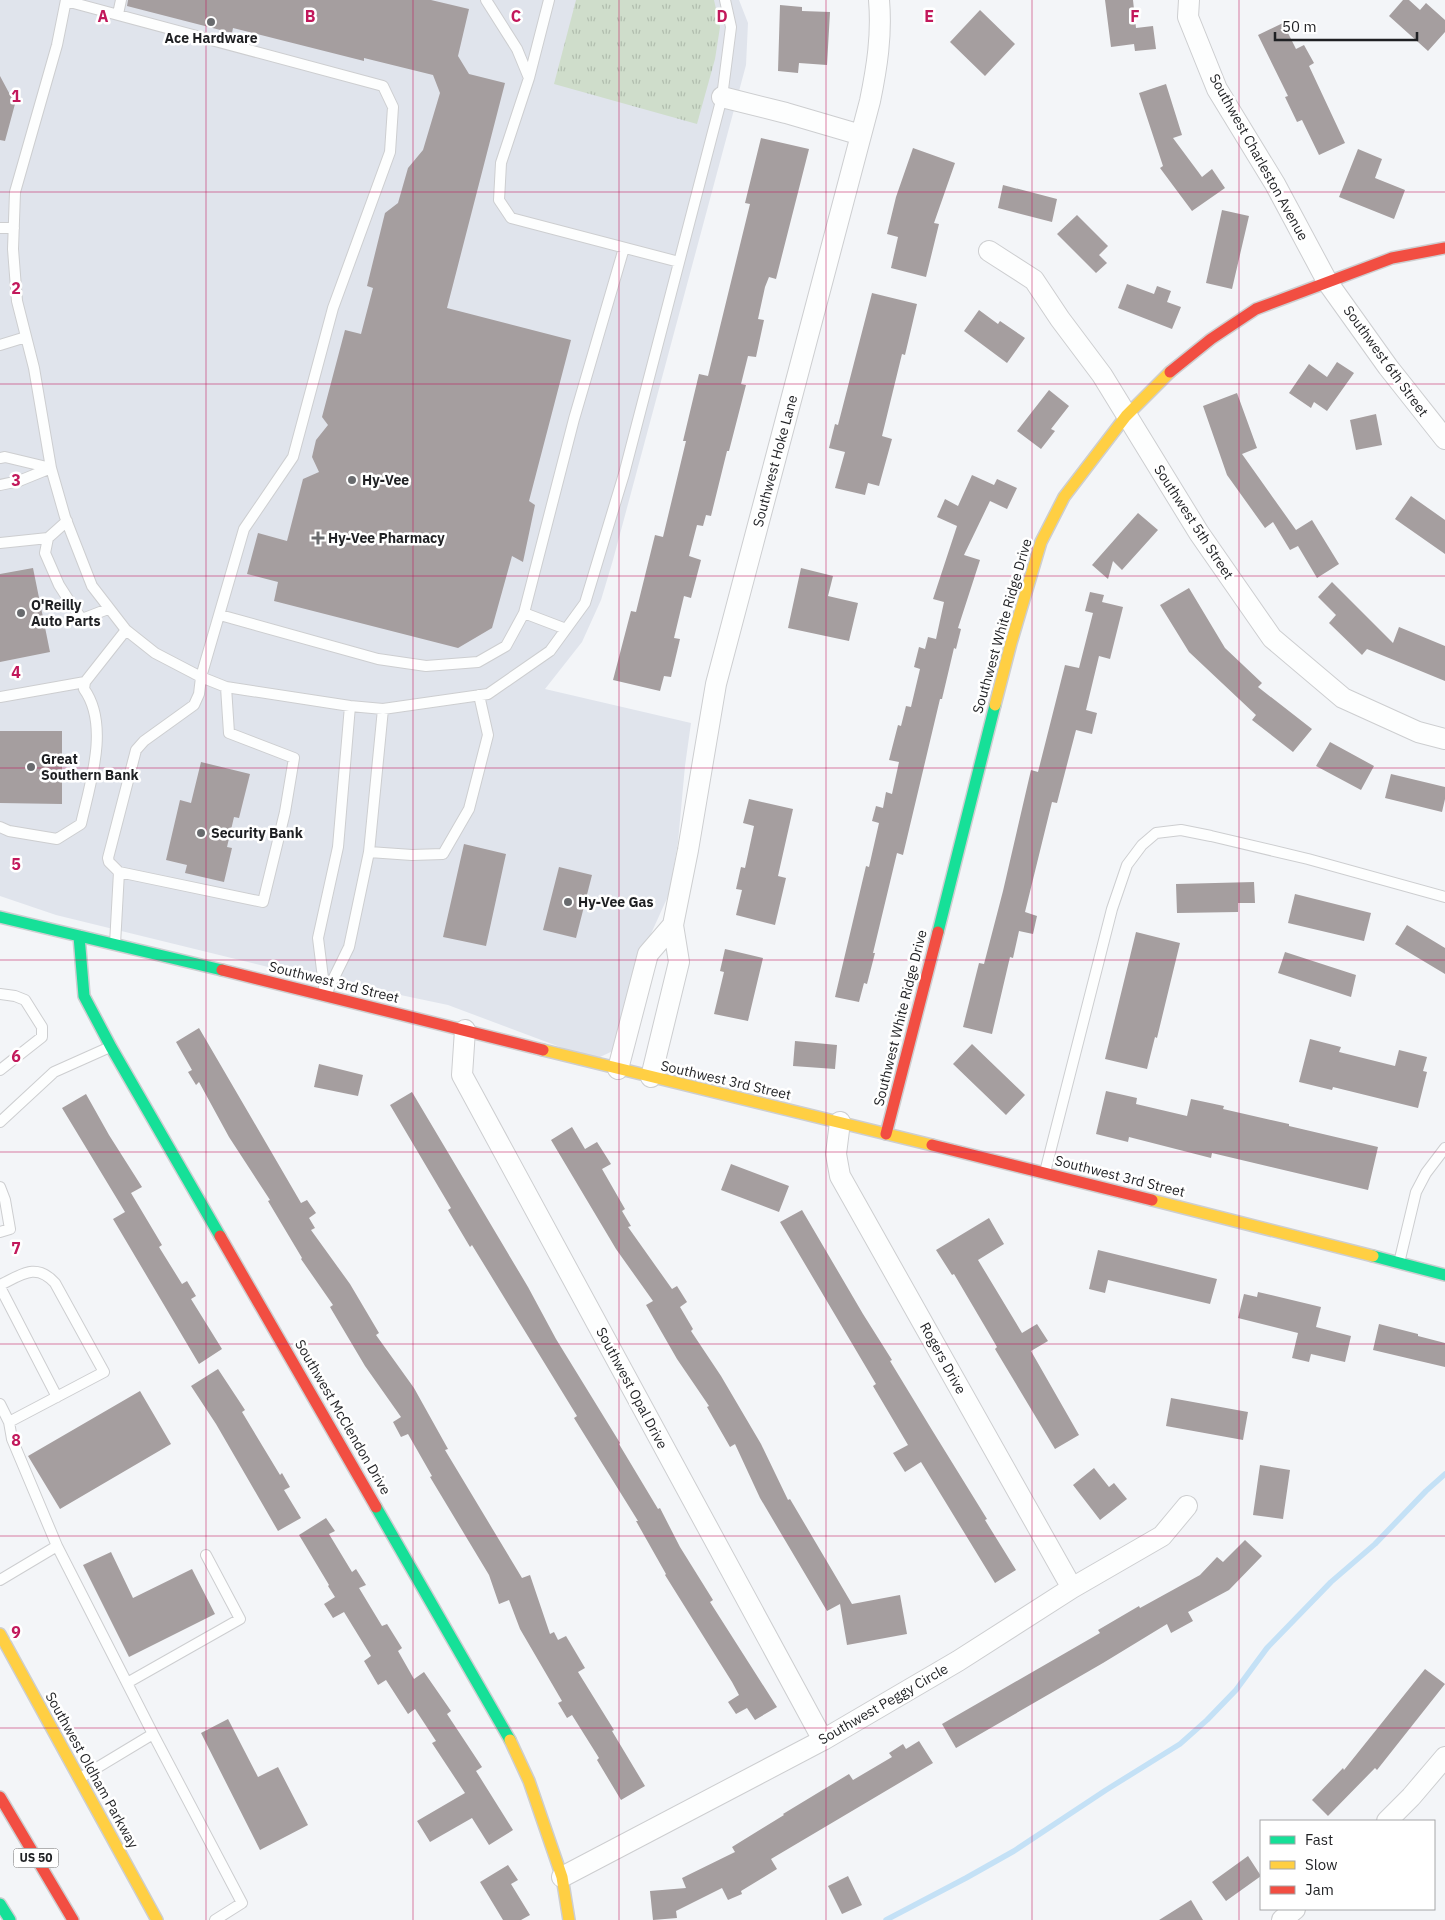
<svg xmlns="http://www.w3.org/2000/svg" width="1445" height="1920" font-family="'IBM Plex Sans',sans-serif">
<defs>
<pattern id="grass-tufts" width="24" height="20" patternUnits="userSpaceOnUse" patternTransform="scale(1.25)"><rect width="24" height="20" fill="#cfddcb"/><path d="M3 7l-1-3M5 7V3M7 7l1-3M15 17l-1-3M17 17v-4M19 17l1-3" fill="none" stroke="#b1bdae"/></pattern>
</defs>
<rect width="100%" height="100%" fill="#f3f5f8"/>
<path fill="#e0e4ec" d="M0,0H739L748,23L746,65L613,560L601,600L582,642L545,689L691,723L685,766L678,842L669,894L640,958L615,1050L600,1057L576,1053L448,1005L272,968L56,915L0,896Z"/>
<path fill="url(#grass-tufts)" d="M576,0H714L720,27L715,59L697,124L554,84Z"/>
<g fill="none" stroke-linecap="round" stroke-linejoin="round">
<path stroke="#c4e1f6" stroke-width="5.5" d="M886,1920L966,1878L1014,1851L1106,1790L1180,1744L1207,1720L1236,1690L1267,1648L1331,1582L1375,1544L1426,1491L1445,1474"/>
</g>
<path fill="#a59e9f" d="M128,0H431L469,9L458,56L469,74L505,83L447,308L571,340L529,501L535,505L523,562L512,556L492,628L458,648L274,601L278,582L247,574L258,533L287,541L303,479L319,472L312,457L316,440L328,425L322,417L345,330L361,334L373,288L367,286L385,213L398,203L408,168L423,150L440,93L433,75L364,58V61L233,28L232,33L127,6Z
M1105,0H1133L1136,28L1153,26L1156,49L1135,51L1134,44L1111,47Z
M1403,0H1409L1420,10L1426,3L1445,20V32L1428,51L1389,16Z
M780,5L802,7V11L830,12L827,65L799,63L798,73L778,71Z
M980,10L1015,44L985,76L950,42Z
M1283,23L1296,49L1304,45L1314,63L1309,66L1345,143L1319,155L1302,120L1297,122L1285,97L1288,96L1258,35Z
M0,76L15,104L5,141L0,140Z
M1166,84L1182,135L1173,138L1202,177L1212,169L1225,188L1192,211L1160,168L1163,166L1139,93Z
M761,138L809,149L776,279L769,277L765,287L758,319L764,320L756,357L748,356L741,384L746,385L729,451H727L711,516L706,515L703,526L697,525L689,556L701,560L691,598L684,596L674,638L680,639L671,677L664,676L660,691L613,680L631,611L636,612L655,535L663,537L686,441H683L699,374L708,376L750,204L745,203Z
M913,148L955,163L934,223L939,224L926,277L891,268L898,237L887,234L896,197Z
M1358,149L1382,159L1375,178L1405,190L1394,219L1339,197Z
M1003,185L1057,199L1052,222L998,208Z
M1222,210L1249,216L1232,289L1206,283Z
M1077,215L1108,246L1099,255L1107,263L1096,273L1057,234Z
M1127,284L1154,294L1157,286L1171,291L1167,302L1181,307L1172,329L1118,308Z
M872,293L917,304L905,355L902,354L882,436L892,439L879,486L868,483L865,495L835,488L845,452L829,448L835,424L838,425Z
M979,310L998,324L1000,321L1025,338L1007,363L964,331Z
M1337,362L1354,373L1327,411L1314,402L1311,408L1289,393L1309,364L1327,377Z
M1049,390L1069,406L1051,429L1055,431L1041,449L1017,431Z
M1237,393L1257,448L1242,454L1296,530L1312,520L1339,564L1317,578L1298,546L1290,550L1273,522L1265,528L1227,475L1203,406Z
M1376,414L1382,445L1356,450L1350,420Z
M972,475L994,485L997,479L1017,488L1007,509L990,501L964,555L980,560L958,628L961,629L956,649L954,648L942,699H940L903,855L897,853L873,953H875L867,984L864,983L859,1002L835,997L866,866L869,867L879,823L872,821L876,806L883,808L886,792L892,794L899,762L889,760L898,725L901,726L906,706L911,707L920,669L914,667L919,647L925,649L928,637L936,639L944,602L933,599L957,526L937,517L945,499L958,506Z
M1411,496L1445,520V554L1395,519Z
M1138,513L1158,530L1122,570L1113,561L1108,579L1092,565Z
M33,568L50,652L0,662V574Z
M801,568L833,576L828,596L858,603L849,641L788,628Z
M1332,582L1393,643L1399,627L1445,646V681L1367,649L1362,655L1329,623L1336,615L1318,597Z
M1189,588L1225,648L1262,683L1258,687L1312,729L1293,752L1252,720L1256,715L1189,652L1160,605Z
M1090,592L1104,595L1102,602L1123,607L1110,659L1099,656L1086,710L1097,713L1092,734L1076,730L1057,803L1052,802L1025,912L1037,916L1033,934L1019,931L1013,958L1010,957L992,1034L963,1027L979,963L984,964L1003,891L1031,770L1038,772L1065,665L1079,668L1093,613L1085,611Z
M0,731H62V804L0,803Z
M1330,742L1374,766L1361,790L1316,766Z
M201,762L250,774L239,818L234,817L227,847L232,848L224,882L185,873L187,865L166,860L180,800L191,803Z
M1391,774L1445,787V799L1442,812L1385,798Z
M749,799L793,809L778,876L786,878L775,925L736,915L742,890L736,889L741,867L745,868L754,826L743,823Z
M464,844L506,854L486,946L443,937Z
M559,867L592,875L576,938L543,930Z
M1254,882L1255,903H1238V912L1177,913L1176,884Z
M1295,894L1371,913L1364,941L1288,923Z
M1407,925L1445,948V974L1395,944Z
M1136,932L1180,943L1157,1038L1155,1037L1147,1069L1105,1059Z
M725,949L763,958L748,1021L714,1014L724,972L720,971Z
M1285,952L1356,975L1351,997L1278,973Z
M199,1028L301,1203L307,1200L316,1213L309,1218L315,1228L311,1230L350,1284L379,1333L376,1335L414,1388L448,1449L445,1450L522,1578L530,1575L550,1634L554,1632L558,1640L566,1636L585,1668L578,1672L614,1730L612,1731L645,1786L621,1800L597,1760L599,1758L572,1715L567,1718L558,1703L562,1701L520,1629L509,1600L499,1604L489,1575L430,1477L432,1476L408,1434L401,1437L393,1422L401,1417L365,1366L330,1307L333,1305L301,1259L302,1258L268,1201L270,1200L229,1137L199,1082L196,1085L188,1072L192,1070L176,1042Z
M1310,1039L1341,1047L1339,1052L1395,1066L1399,1050L1427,1057L1423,1071L1427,1072L1418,1108L1333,1087L1332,1090L1299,1082Z
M795,1041L837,1045L835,1069L793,1066Z
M972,1044L1025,1095L1006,1115L953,1064Z
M319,1064L363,1075L358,1096L314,1087Z
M1106,1091L1137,1098L1136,1104L1187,1116L1191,1099L1224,1106L1223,1109L1289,1124V1126L1378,1147L1368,1190L1212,1153L1211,1158L1129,1137L1128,1142L1096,1134Z
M412,1092L528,1287L556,1339L620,1443L619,1444L658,1509L660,1508L680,1547L713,1600L710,1602L777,1707L755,1720L747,1708L736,1714L728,1702L739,1695L732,1682L665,1575L666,1574L636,1521H638L574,1418L577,1416L472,1245L470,1247L448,1210L451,1208L390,1105Z
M86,1094L109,1135L142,1187L131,1193L162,1245L159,1247L182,1284L187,1281L196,1296L191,1299L222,1349L199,1364L113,1219L125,1212L62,1108Z
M572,1127L585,1149L597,1142L611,1164L602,1169L625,1209L622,1211L631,1226L628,1227L672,1289L677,1286L687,1302L680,1307L693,1329L691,1331L721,1376L761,1444L788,1500L790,1499L852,1604L900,1595L907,1634L847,1645L840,1604L827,1611L760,1498L735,1444L730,1447L707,1407L709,1406L677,1359L646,1305L653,1301L616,1249L551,1140Z
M731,1164L789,1186L779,1212L721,1190Z
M802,1210L863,1314L892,1360L890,1361L932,1430L987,1519L985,1520L1016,1570L995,1583L921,1462L905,1472L893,1453L908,1445L873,1386L876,1384L780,1222Z
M989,1218L1004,1244L978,1260L1022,1333L1037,1324L1048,1341L1031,1351L1079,1435L1055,1449L995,1349L997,1347L954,1274L952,1275L936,1250Z
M1098,1250L1217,1279L1210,1304L1108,1280L1105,1293L1089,1289Z
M1258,1292L1321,1307L1316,1327L1351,1336L1345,1362L1311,1354L1309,1362L1292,1358L1298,1333L1238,1318L1244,1294L1257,1297Z
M1379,1324L1418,1334V1336L1445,1343V1367L1373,1350Z
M218,1369L245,1410L242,1412L280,1475L282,1473L290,1487L284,1490L301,1518L278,1531L216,1424L191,1386Z
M140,1391L171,1444L60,1509L28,1456Z
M1171,1398L1248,1412L1243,1440L1166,1426Z
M1260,1465L1290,1470L1283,1519L1253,1515Z
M1094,1468L1109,1487L1114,1483L1127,1499L1100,1520L1073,1485Z
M326,1518L335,1531L329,1534L352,1572L356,1569L366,1585L359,1588L382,1626L387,1624L402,1648L398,1651L414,1679L424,1672L451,1711L447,1714L482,1767L476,1771L513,1830L489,1845L472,1818L430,1842L417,1821L465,1793L432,1743L436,1741L415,1709L408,1714L386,1680L378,1685L364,1661L371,1656L344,1612L333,1618L324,1604L335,1597L328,1586L329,1585L299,1535Z
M1245,1540L1262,1556L1229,1590L1188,1612L1193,1621L1171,1633L1167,1624L1103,1663L956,1748L942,1724L1100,1633L1098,1630L1139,1606L1140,1608L1200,1575L1217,1557L1223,1562Z
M111,1552L133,1598L192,1569L215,1614L129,1657L83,1565Z
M1425,1669L1445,1684L1377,1770L1375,1768L1328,1816L1312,1800L1343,1768L1344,1770Z
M228,1719L258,1777L278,1767L308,1825L260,1850L201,1733Z
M919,1741L933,1763L771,1859L777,1869L741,1891L742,1894L728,1900L722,1888L676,1911L677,1918L653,1920L650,1891L686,1888L682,1878L735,1852L732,1847L784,1815L783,1814L849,1774L853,1780L892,1757L889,1753L903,1744L906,1749Z
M1248,1856L1261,1876L1226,1901L1212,1882Z
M508,1865L518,1880L511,1884L530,1915L521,1920H503L480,1882Z
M848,1876L862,1905L842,1914L828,1886Z
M1191,1900L1203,1920H1159Z"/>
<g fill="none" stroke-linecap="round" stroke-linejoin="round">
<g stroke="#cdced0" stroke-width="12">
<path id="lane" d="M66,0L57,45L15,192L13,249L17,301L34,368L51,468L65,517L92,586L126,630L155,653L201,677L226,687L350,706L383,709L488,694L550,651L585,603L624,474L722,97L731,27L725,0
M486,0L517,49L529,78L501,163L499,200L511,218L679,262
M66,1L383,86L393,107L390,152L333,308L293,457L244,529L201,677L199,694L194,705L144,741L136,750L108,858L109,862L119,872
M118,14L121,0
M529,78L549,0
M0,228H14
M0,345L26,337
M0,458L5,457L51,468
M0,485L19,481L51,468
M67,521L48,538L45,553L59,585L73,607L82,619L108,609
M0,543L48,538
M220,615L378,659L426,666L478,662L506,646L524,613
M566,629L524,613L574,419L624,248
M0,697L85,682
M0,827L9,831L57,839L81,824C90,784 110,725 84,689L85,682L126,630
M369,852L412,855L443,854L469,809L488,735L479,695
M115,944L119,872L263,902L285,812L294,758L229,733L226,687
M0,994L15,996L25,1000L42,1027V1037L0,1070
M325,994L318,938L338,847L350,706
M326,994L349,947L369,852L383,709
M0,1122L54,1072L110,1047
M1045,1172L1112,909L1127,865L1142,845L1156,833L1181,830L1211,836L1308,859L1445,897
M0,1187L5,1200L10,1229L0,1232
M1399,1263L1416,1192L1426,1173L1445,1148
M0,1285C21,1275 36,1262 55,1283L104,1372L9,1422
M0,1287L57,1397
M0,1404L9,1422L12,1439L57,1546
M0,1580L57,1546L153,1734
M127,1683L240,1619L206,1555
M80,1778L153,1734L242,1903L215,1920"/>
</g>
<g stroke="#cdced0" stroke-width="22">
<path id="street" d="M1189,0L1188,17L1217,89L1275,184L1328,283L1388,367L1445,439
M722,97L786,113L861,135
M989,251L1034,280L1060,319L1102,375L1199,533L1272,638L1343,698L1418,732L1445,739
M465,1030L462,1075L823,1740
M618,1069L648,954L673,925
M651,1077L679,962L673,925L688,850L716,684L870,101C877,67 882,35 879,0
M840,1122L836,1154L840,1176L1072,1588
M1387,1821L1411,1797L1445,1757
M562,1877L823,1740L958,1661L1072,1588L1162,1536L1187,1506
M1282,1920L1295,1909"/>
</g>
<g stroke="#cdced0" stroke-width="14">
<path id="fast" d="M0,917L222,970
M938,932L995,705
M79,936L84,996L111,1047L220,1236
M1373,1256L1445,1275
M376,1507L510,1740
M0,1904L10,1920"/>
</g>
<g stroke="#cdced0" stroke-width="14">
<path id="slow" d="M995,705L1011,643L1041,542L1064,497L1126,416L1170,372
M543,1050L932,1145
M1152,1200L1373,1256
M0,1634L157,1920
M510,1740L529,1781L562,1877L569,1920"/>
</g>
<g stroke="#cdced0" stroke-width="14">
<path id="jam" d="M1170,372L1211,339L1256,309L1392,258L1445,248
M222,970L543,1050
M886,1134L938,932
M932,1145L1152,1200
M220,1236L376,1507
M0,1797L73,1920"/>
</g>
<use href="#lane" stroke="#fdfefe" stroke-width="10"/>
<use href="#street" stroke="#fdfefe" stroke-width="20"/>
<use href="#fast" stroke="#16e098" stroke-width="11"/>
<use href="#slow" stroke="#ffcf43" stroke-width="11"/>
<use href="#jam" stroke="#f24e42" stroke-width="11"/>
</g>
<path fill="none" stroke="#c2185b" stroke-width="1" stroke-opacity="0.55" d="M206,0V1920M413,0V1920M619,0V1920M826,0V1920M1032,0V1920M1239,0V1920M0,192H1445M0,384H1445M0,576H1445M0,768H1445M0,960H1445M0,1152H1445M0,1344H1445M0,1536H1445M0,1728H1445"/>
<g fill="#696b6e" stroke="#fff" stroke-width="2">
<circle cx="211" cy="22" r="5"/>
<circle cx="352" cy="480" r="5"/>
<path d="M315.5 530.5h5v5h5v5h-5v5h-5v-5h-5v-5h5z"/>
<circle cx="21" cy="613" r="5"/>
<circle cx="31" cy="767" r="5"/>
<circle cx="201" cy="833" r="5"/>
<circle cx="568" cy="902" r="5"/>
</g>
<g text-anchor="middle" stroke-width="5" stroke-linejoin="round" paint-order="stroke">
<rect fill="#fff" stroke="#626365" stroke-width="1" x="13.5" y="1848.5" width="45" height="19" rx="4"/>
<g font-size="12" font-weight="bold" fill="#1f2023">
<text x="36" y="1862">US 50</text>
</g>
<g font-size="14" font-weight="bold" fill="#1f2023" stroke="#fff" text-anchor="start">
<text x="211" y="43" text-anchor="middle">Ace Hardware</text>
<text x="362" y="485">Hy-Vee</text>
<text x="328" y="543">Hy-Vee Pharmacy</text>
<text x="31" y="610">O'Reilly<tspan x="31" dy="16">Auto Parts</tspan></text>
<text x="41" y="764">Great<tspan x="41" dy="16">Southern Bank</tspan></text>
<text x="211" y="838">Security Bank</text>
<text x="578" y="907">Hy-Vee Gas</text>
</g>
<g font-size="14" fill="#1f2023" stroke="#fff">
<text transform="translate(1259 157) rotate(61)" y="5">Southwest Charleston Avenue</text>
<text transform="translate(1386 361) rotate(54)" y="5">Southwest 6th Street</text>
<text transform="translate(775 461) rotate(-75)" y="5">Southwest Hoke Lane</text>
<text transform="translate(1194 522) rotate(57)" y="5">Southwest 5th Street</text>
<text transform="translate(1002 626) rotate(-74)" y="5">Southwest White Ridge Drive</text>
<text transform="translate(334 982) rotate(14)" y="5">Southwest 3rd Street</text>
<text transform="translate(900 1018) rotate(-76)" y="5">Southwest White Ridge Drive</text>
<text transform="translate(726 1080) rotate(13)" y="5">Southwest 3rd Street</text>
<text transform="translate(1120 1176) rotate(14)" y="5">Southwest 3rd Street</text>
<text transform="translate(943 1358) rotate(61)" y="5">Rogers Drive</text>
<text transform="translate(632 1388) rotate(62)" y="5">Southwest Opal Drive</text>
<text transform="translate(343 1417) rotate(60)" y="5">Southwest McClendon Drive</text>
<text transform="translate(883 1704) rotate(-30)" y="5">Southwest Peggy Circle</text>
<text transform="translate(92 1770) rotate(61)" y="5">Southwest Oldham Parkway</text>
</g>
</g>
<g font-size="16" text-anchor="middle" font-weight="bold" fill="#c2185b" stroke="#fff" stroke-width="5" stroke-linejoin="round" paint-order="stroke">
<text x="103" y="22">A</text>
<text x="310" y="22">B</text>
<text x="516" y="22">C</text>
<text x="722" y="22">D</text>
<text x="929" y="22">E</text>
<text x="1135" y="22">F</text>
<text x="16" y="102">1</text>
<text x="16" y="294">2</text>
<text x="16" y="486">3</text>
<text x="16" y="678">4</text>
<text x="16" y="870">5</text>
<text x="16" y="1062">6</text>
<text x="16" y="1254">7</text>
<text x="16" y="1446">8</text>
<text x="16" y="1638">9</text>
</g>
<rect x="1260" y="1820" width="175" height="90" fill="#ffffff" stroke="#a5a6a7"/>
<rect x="1270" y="1836" width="25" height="8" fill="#16e098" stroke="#a5a6a7"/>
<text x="1305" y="1845" font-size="15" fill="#1f2023">Fast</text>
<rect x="1270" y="1861" width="25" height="8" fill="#ffcf43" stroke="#a5a6a7"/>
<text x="1305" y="1870" font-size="15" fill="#1f2023">Slow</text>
<rect x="1270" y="1886" width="25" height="8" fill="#f24e42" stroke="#a5a6a7"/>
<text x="1305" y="1895" font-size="15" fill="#1f2023">Jam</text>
<path d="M1275 32v8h142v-8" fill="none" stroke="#1f2023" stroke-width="2.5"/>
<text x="1282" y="32" font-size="15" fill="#1f2023" stroke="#ffffff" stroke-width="4" paint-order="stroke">50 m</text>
</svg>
